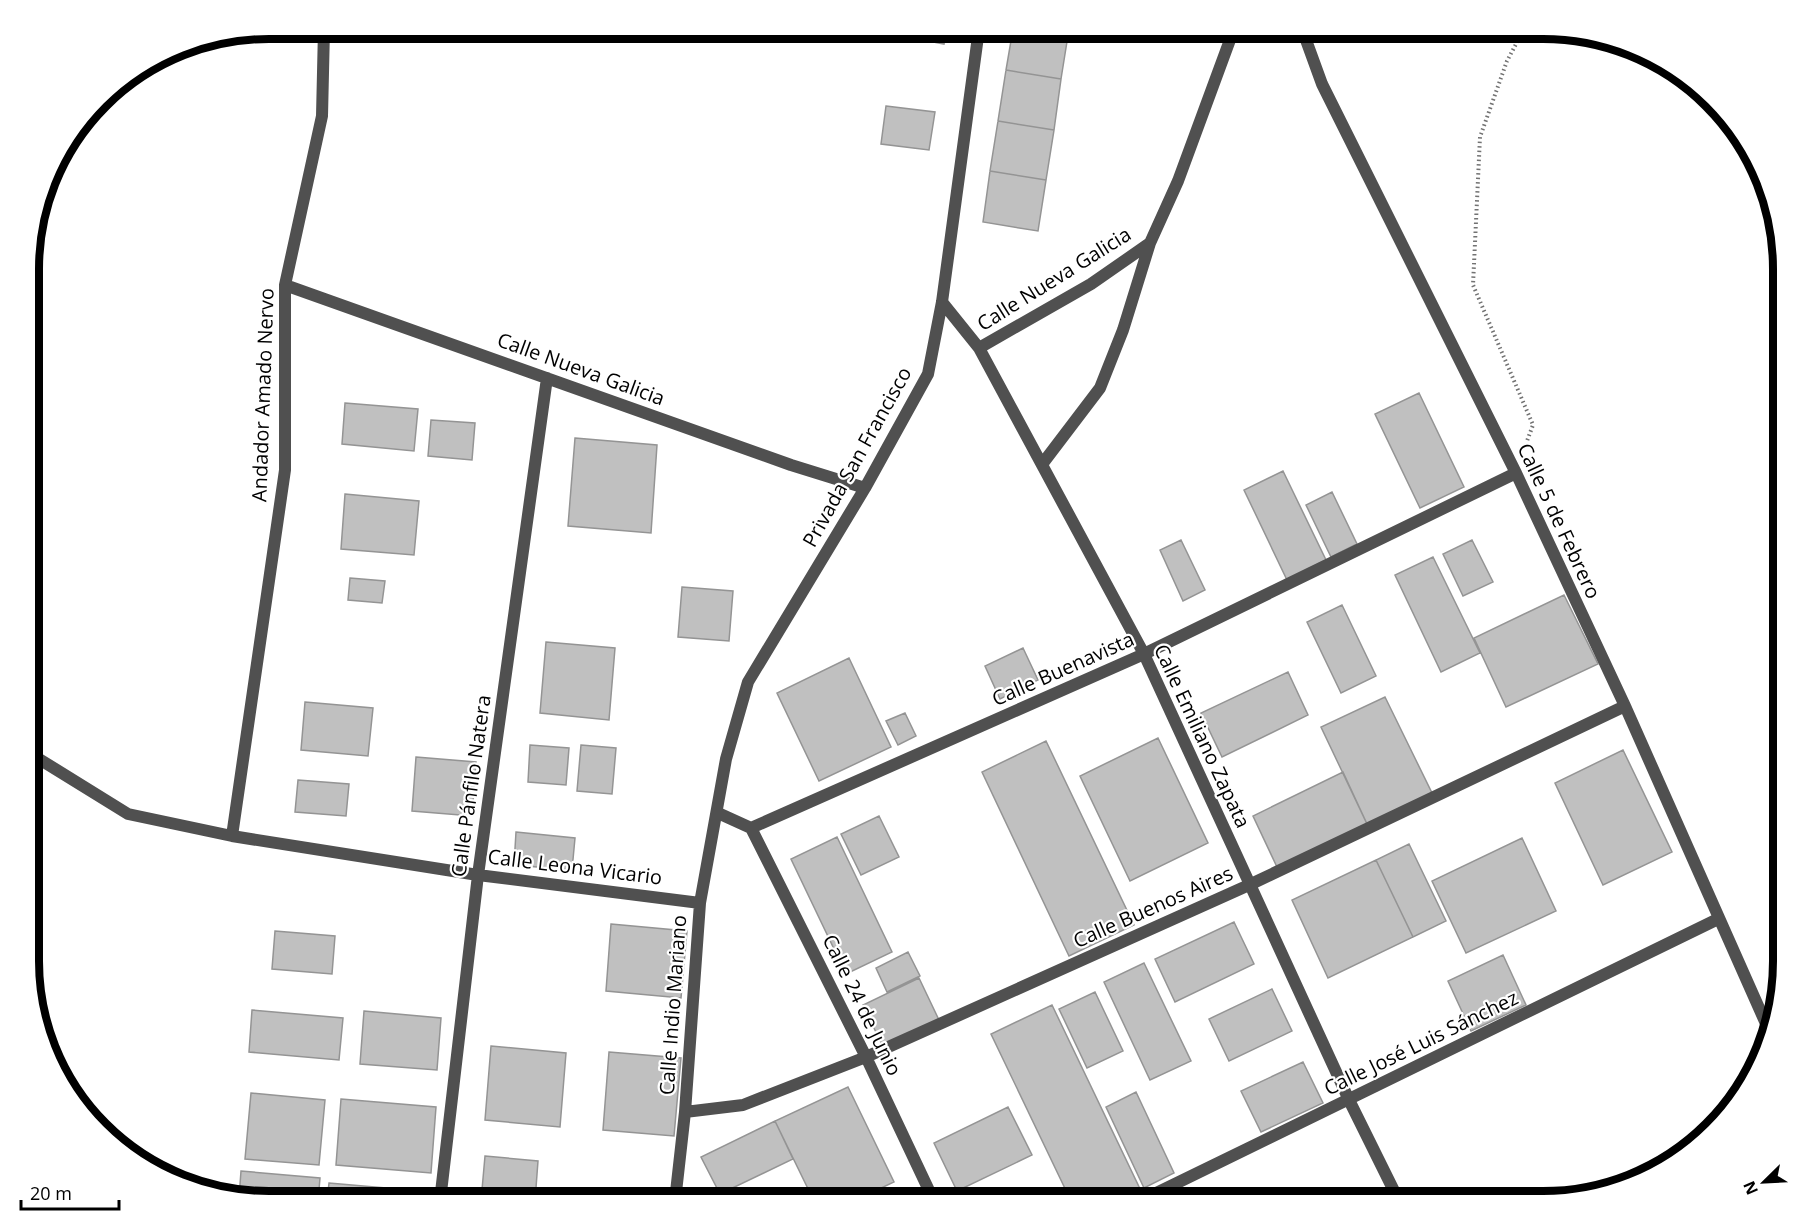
<svg xmlns="http://www.w3.org/2000/svg" width="1812" height="1230" font-family="'Open Sans',sans-serif">
<rect width="100%" height="100%" fill="#fff"/>
<path fill="#c0c0c0" stroke="#949494" stroke-width="1.5" d="M892,29H947L944,44L892,34Z
M1013,29H1069L1061,79L1006,70Z
M1006,70L1061,79L1054,130L998,121Z
M886,106L935,112L929,150L881,144Z
M998,121L1054,130L1046,180L990,171Z
M990,171L1046,180L1038,231L983,222Z
M1419,393L1464,487L1420,508L1375,414Z
M345,403L418,409L414,451L342,444Z
M431,420L475,423L472,460L428,456Z
M575,438L657,445L651,533L568,526Z
M1283,471L1326,560L1287,580L1244,490Z
M1332,492L1357,544L1331,557L1306,505Z
M345,494L419,501L414,555L341,549Z
M1181,540L1205,590L1183,601L1160,550Z
M1472,540L1493,582L1463,596L1443,554Z
M1433,557L1480,653L1441,672L1395,575Z
M350,578L385,581L382,603L348,600Z
M682,587L733,591L729,641L678,637Z
M1564,595L1598,664L1506,707L1474,638Z
M1342,605L1376,676L1341,693L1307,622Z
M546,642L615,648L609,720L540,713Z
M1023,648L1038,680L1000,699L985,666Z
M849,658L891,747L819,781L777,693Z
M1288,672L1308,715L1222,757L1201,713Z
M1385,697L1432,793L1367,824L1321,727Z
M305,702L373,708L368,756L301,750Z
M905,713L916,736L898,745L886,721Z
M1158,738L1208,843L1130,881L1080,776Z
M1046,741L1134,925L1069,956L982,772Z
M530,745L569,748L566,785L528,782Z
M581,745L616,748L612,794L577,791Z
M1623,750L1672,852L1603,885L1555,783Z
M416,757L476,762L472,816L412,811Z
M1343,772L1367,824L1277,867L1253,816Z
M298,780L349,784L346,816L295,812Z
M879,816L899,857L861,875L841,834Z
M516,832L575,838L572,870L514,865Z
M837,837L892,952L846,974L791,859Z
M1522,838L1556,911L1466,953L1432,881Z
M1409,844L1446,921L1413,937L1376,860Z
M1376,860L1413,937L1328,978L1292,900Z
M1234,922L1254,964L1175,1002L1155,959Z
M611,924L687,931L681,998L606,991Z
M275,931L335,936L332,974L272,969Z
M908,952L920,976L887,992L876,968Z
M1503,955L1526,1005L1471,1031L1448,981Z
M1144,963L1191,1061L1150,1080L1104,982Z
M919,978L939,1020L883,1047L863,1005Z
M1272,989L1292,1031L1229,1061L1209,1019Z
M1095,992L1123,1051L1087,1068L1059,1009Z
M1052,1005L1141,1191L1119,1201H1071L991,1034Z
M252,1010L343,1018L339,1060L249,1052Z
M364,1011L441,1018L437,1070L360,1064Z
M491,1046L566,1053L560,1127L485,1120Z
M609,1052L681,1058L674,1136L603,1130Z
M1303,1062L1323,1103L1261,1132L1241,1091Z
M848,1087L894,1182L854,1201H814L775,1121Z
M1136,1092L1174,1173L1144,1188L1106,1107Z
M251,1093L325,1100L319,1165L245,1159Z
M341,1099L436,1107L431,1173L336,1165Z
M1008,1107L1032,1155L957,1191L934,1143Z
M775,1121L793,1159L720,1194L701,1157Z
M485,1156L538,1161L535,1201H481Z
M241,1171L320,1178L318,1201H254L239,1198Z
M329,1183L420,1191L419,1201H327Z
M1034,1192L1039,1201H1014Z"/>
<g fill="none" stroke-linecap="round" stroke-linejoin="round">
<path stroke="#727272" stroke-width="4" stroke-dasharray="1.5 3" stroke-linecap="butt" d="M1524,29L1507,61L1480,137L1473,285L1533,425L1527,441"/>
<path stroke="#505050" stroke-width="12" d="M1302,29L1322,84L1516,473L1625,706L1771,1035
M285,285L791,465L865,488
M942,302L979,348L1144,654L1349,1100L1399,1201
M979,348L1091,284L1150,243
M1043,463L1100,388L1123,330L1150,243L1178,181L1234,29
M31,754L128,814L232,836L478,875L700,903
M718,813L751,828L1144,654L1516,473
M751,828L866,1057L934,1201
M232,836L285,470V285L322,116L324,29
M685,1112L743,1105L866,1057L1249,885L1625,706
M440,1201L478,875L547,378
M675,1201L685,1112L700,903L726,759L748,682L865,488L928,374L942,302L979,29
M1140,1201L1718,919"/>
</g>
<g text-anchor="middle" stroke-width="4.5" stroke-linejoin="round" paint-order="stroke">
<g font-size="20" fill="#000" stroke="#fff">
<text transform="translate(1054 279) rotate(-32)" y="7">Calle Nueva Galicia</text>
<text transform="translate(581 369) rotate(20)" y="7">Calle Nueva Galicia</text>
<text transform="translate(263 395) rotate(-88)" y="7">Andador Amado Nervo</text>
<text transform="translate(857 457) rotate(-61)" y="7">Privada San Francisco</text>
<text transform="translate(1559 521) rotate(65)" y="7">Calle 5 de Febrero</text>
<text transform="translate(1063 669) rotate(-24)" y="7">Calle Buenavista</text>
<text transform="translate(1202 736) rotate(65)" y="7">Calle Emiliano Zapata</text>
<text transform="translate(471 786) rotate(-82)" y="7">Calle Pánfilo Natera</text>
<text transform="translate(575 867) rotate(7)" y="7">Calle Leona Vicario</text>
<text transform="translate(1153 907) rotate(-24)" y="7">Calle Buenos Aires</text>
<text transform="translate(673 1005) rotate(-86)" y="7">Calle Indio Mariano</text>
<text transform="translate(862 1005) rotate(64)" y="7">Calle 24 de Junio</text>
<text transform="translate(1421 1043) rotate(-26)" y="7">Calle José Luis Sánchez</text>
</g>
</g>
<path d="M0 0H1812V1230H0ZM269 39H1543A230 230 0 0 1 1773 269V961A230 230 0 0 1 1543 1191H269A230 230 0 0 1 39 961V269A230 230 0 0 1 269 39Z" fill="#fff" fill-rule="evenodd"/>
<path fill="none" stroke="#000" stroke-width="8" d="M269 39H1543A230 230 0 0 1 1773 269V961A230 230 0 0 1 1543 1191H269A230 230 0 0 1 39 961V269A230 230 0 0 1 269 39Z"/>
<g transform="translate(1764 1182) rotate(246)" stroke="#ffffff" stroke-width="4.5" paint-order="stroke">
<path d="M0-4.5L10 22L0 15L-10 22Z" fill="#000000"/>
<text y="-9" font-size="16" font-weight="bold" text-anchor="middle" fill="#000000">N</text>
</g>
<path d="M21 1200v9h98v-9" fill="none" stroke="#000000" stroke-width="3"/>
<text x="30" y="1200" font-size="18" fill="#000000" stroke="#ffffff" stroke-width="4.5" paint-order="stroke">20 m</text>
</svg>
